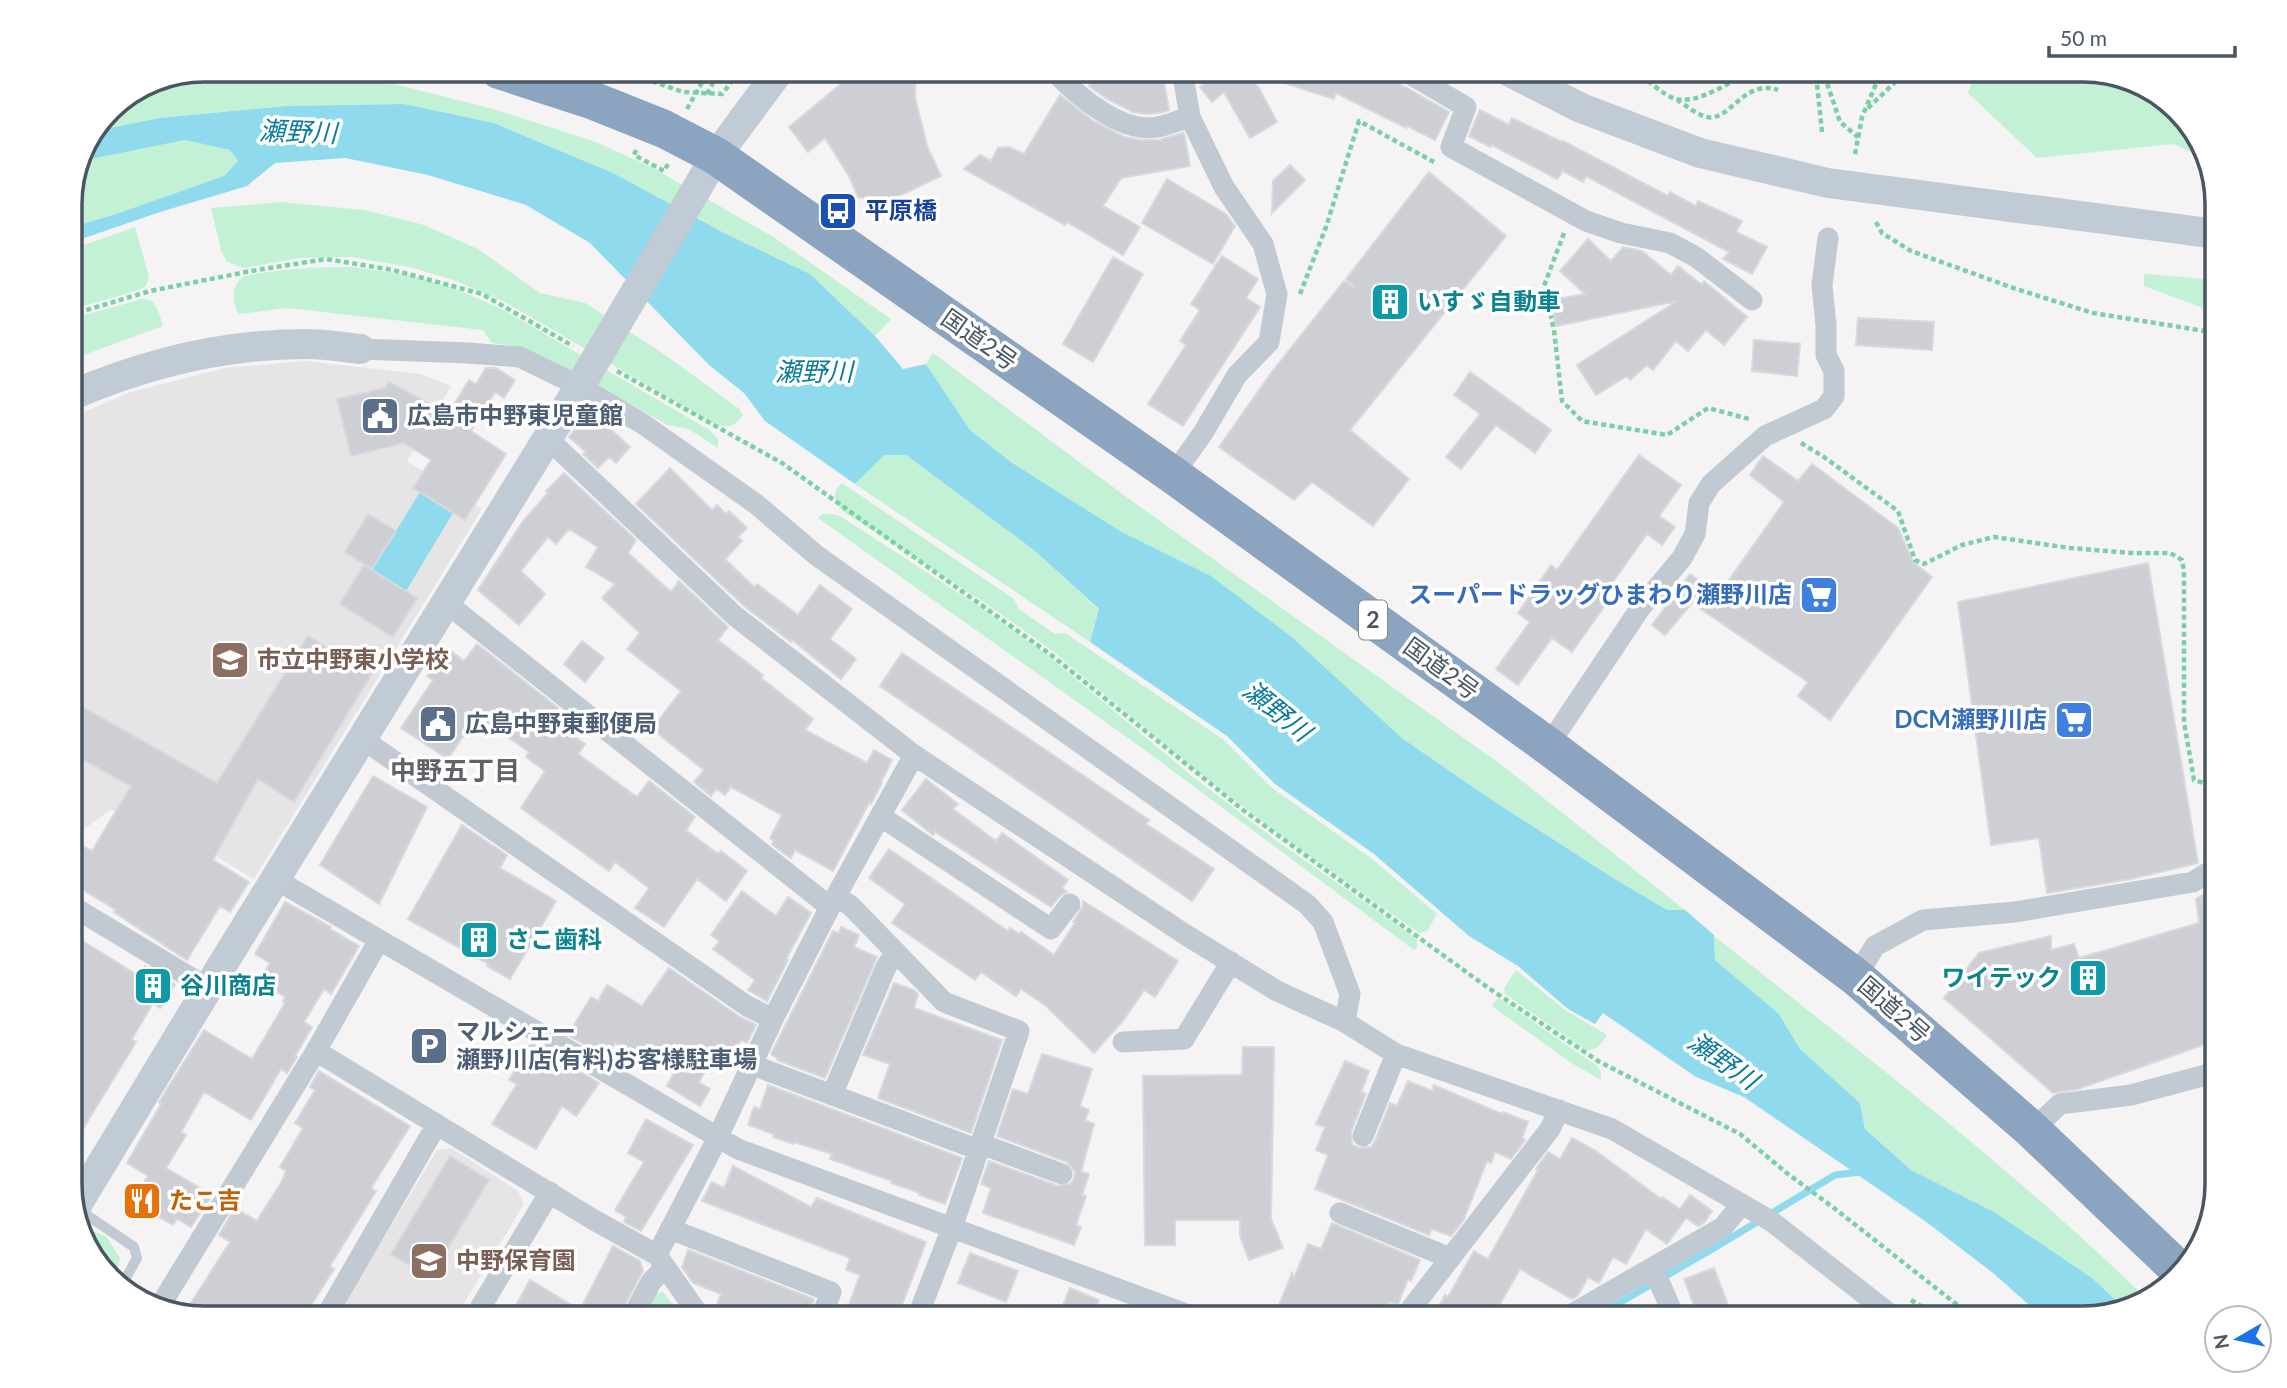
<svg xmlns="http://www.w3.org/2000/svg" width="2287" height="1388" font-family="Lato,'Noto Sans JP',sans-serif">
<rect width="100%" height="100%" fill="#f5f3f3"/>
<path fill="#e6e4e5" d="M305,361L421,374L451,386L407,461L482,509L254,879L155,820L110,810L81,831L70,825V418L131,392L225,368Z
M451,1148L518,1191L524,1204L455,1318H335L437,1150Z"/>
<path fill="#c3f1d5" d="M1976,70H2082L2150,88L2199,137L2206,159L2173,144L2037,158L1968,93Z
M293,78L394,84L493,109L596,142L653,168L775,238L891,319L875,336L810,274L726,234L613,173L494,123L403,104L286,106L159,118L100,130C103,124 105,115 109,110C133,80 254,79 293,78Z
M185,140L230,150L239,160L224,176L116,214L70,228V196L86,160Z
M281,202L364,210L424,225L478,249L540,293L585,303L661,352L738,408L743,415C732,430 725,428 709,421L505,302L456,281L410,267L351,257L299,258L244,268L227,262L221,250L211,208Z
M135,227L149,277L146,286L139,290L70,310V250Z
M352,267L409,275L456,289L502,309L711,431L718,439V448L689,429L668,425L550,360L521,347L492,343L483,330L287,308L239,314C231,302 231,281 246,276C253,274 261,273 268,272C297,268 324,267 352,267Z
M2144,274L2217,280V309L2203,308L2144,286Z
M142,299L151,300L158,310L163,326L70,360V319Z
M933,353L1121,493L1503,766L1685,910H1667L1610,876L1492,800L1403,739L1293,638L1211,576L1120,531L1011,462L970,430L926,364Z
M884,454L906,455L1035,551L1099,610L1090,642L855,484Z
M842,483L1014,599L1019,609L1055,634L1065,633L1224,740L1272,788L1372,859L1437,914L1427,931L1419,933L1287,840L1198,772L1050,649L985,603L844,512C834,504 831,492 842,483Z
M823,514H832L840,516L980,607L1047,655L1193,777L1277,841L1409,933L1417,940V948L1414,950L1138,745L818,518Z
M1714,936C1862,1053 2013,1169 2148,1300L2123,1307L2092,1278L1994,1212L1911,1170L1865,1129L1860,1103L1800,1049L1779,1014L1715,960Z
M1516,970L1565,1010L1607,1035C1601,1044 1598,1050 1586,1050L1505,994L1504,988Z
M1497,999H1500L1597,1066L1601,1073V1080L1570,1062L1492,1006Z
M94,1232L106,1236L120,1258L117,1273L114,1277L88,1251L84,1238Z
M663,1292L683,1318H642L654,1294Z"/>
<path fill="#90daee" d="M404,104L494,123L613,173L726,234L810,274L875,336L903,369L926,364L970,430L1011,462L1120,531L1211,576L1293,638L1403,739L1492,800L1610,876L1667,910H1685L1714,935L1715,960L1779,1014L1800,1049L1860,1103L1865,1129L1911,1170L1994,1212L2092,1278L2123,1307L2083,1318H2044L1993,1273L1925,1221L1744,1097L1696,1077L1603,1013L1595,1024L1568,1009L1518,966L1469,936L1374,854L1275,784L1227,736L1090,642L1099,609L1035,551L906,455H884L855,484L765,421L744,393L709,365L590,243L526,205L428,175L345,158L275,163L247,186L160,212L70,243V228L116,214L224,176L238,161L230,150L185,140L86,160L100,130L159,118L286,106Z
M420,492L453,513L406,591L372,570Z"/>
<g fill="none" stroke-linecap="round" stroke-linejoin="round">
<path stroke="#90daee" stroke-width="7" d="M1593,1318L1709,1251L1835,1175L1861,1172"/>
</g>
<path fill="#cdcfd5" stroke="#d7d9de" stroke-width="2" d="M858,70H916L915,97L927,146L941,176L874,208L869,199L858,197L849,176L825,138L808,152L789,127Z
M1152,70H1162L1169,110L1159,113L1145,114L1133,112L1107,99L1089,86L1094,79Z
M1212,70H1250L1246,73L1259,88L1277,122L1250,138L1224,92L1212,102L1200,87L1214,75Z
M1259,70H1375L1449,112L1435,140L1407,126L1406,128L1336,93L1334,99L1259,75Z
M1060,95L1093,121L1124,137L1141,140H1159L1183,133L1185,137L1190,166L1121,178L1103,206L1140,227L1123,255L1067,222L1065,225L964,169L980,155L991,161L998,148L1009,147L1024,154Z
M1480,110L1509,125L1512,118L1562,142L1563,141L1668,196L1670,192L1696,206L1698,201L1742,221L1736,232L1767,247L1752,274L1723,259L1729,252L1586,176L1583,182L1563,171L1557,179L1492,145L1490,147L1469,136Z
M1290,165L1305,180L1272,213L1273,181Z
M1429,172L1506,236L1350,430L1409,479L1373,526L1312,482L1294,500L1219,447L1271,373L1344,281L1354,287L1346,279Z
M1167,179L1226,214L1235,226L1213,264L1142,223Z
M1588,239L1611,261L1623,247L1642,251L1671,275L1678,266L1702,285L1704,281L1747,317L1724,345L1706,330L1688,351L1676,341L1653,370L1647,365L1630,380L1627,376L1596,395L1577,365L1677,301L1556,326L1551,300L1585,294L1560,271Z
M1222,256L1258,279L1246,298L1260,307L1183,426L1148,404L1186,345L1180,341L1200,310L1191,304Z
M1113,257L1143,274L1093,362L1063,344Z
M1858,318L1934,322L1932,350L1856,345Z
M1754,340L1800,344L1797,376L1752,371Z
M486,368H496L515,380L504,398L495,392L471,431L506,454L465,520L413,488L431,460L404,443L351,456L337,399L385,388L389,382L448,414L469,380L476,384Z
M1470,372L1551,430L1535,453L1496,425L1461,469L1446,457L1480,414L1454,395Z
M590,410L630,447L616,463L609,457L598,468L583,454L586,452L569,437Z
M1639,455L1681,485L1659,516L1675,527L1662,545L1647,534L1600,600L1606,604L1572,652L1552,638L1518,685L1496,669L1530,622L1518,613L1551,565L1557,570Z
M1763,456L1798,481L1812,464L1898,528L1913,562L1932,577L1830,720L1798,696L1808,682L1692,603L1665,635L1652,625L1690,574L1719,594L1784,502L1750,475Z
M670,468L712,510L717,505L726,514L729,511L747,528L738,537L742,541L725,559L754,587L757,584L798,615L820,585L852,609L830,639L856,659L841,679L792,640L791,642L744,606L636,504Z
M564,473L636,540L628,553L671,592L679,581L728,627L718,640L763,675L761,678L813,719L805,730L867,763L874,750L892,760L881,782L882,783L871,804L869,803L833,871L795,850L791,858L783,853L772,844L774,841L770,838L782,815L731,787L725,795L716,789L711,796L694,782L704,770L652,729L681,691L627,649L640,633L602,598L615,584L586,567L598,547L569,529L556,544L548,537L521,571L545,594L519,625L478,590L523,521L548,493L546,491Z
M368,514L396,531L372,569L345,552Z
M2148,563L2198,863L2131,879L2047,893L2039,838L1991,845L1958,602Z
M364,565L417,598L393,637L340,604Z
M308,636L371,675L294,802L258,779L213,860L249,882L230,912L220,906L187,960L114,912L116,910L70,882V854L77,843L92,851L131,786L84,760L70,783V700L217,783Z
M582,641L604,658L585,682L564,664Z
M477,644L558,708L550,719L585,744L578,754L637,797L649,781L695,817L686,830L718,854L721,851L747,871L726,901L697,879L664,927L635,908L649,888L615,862L609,871L521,808L545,771L526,757L529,752L477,715L448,759L401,728L433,680L427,676L447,648L464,661Z
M902,653L1149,820L1146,824L1214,869L1192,901L880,686Z
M373,776L427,807L379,904L320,865Z
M926,779L958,804L953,809L996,841L1002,833L1068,880L1062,888L1067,892L1060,896L1051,907L935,832L933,835L902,810Z
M462,825L507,855L500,868L556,901L510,979L487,966L488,964L408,919Z
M889,849L1008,931L1010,928L1019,934L1021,932L1054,955L1075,923L1073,922L1083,906V901L1178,961L1155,997L1144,990L1123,1021L1094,1053L1045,1005L1021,989L1016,996L981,972L975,980L892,923L905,904L869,878Z
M2217,887V1040L2078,1089L2053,1093L1944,998L1979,953L2051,936V950L2074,944L2079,958L2199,923L2196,899Z
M742,891L776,916L788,897L811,913L786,959L788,960L767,1001L748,990L755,980L713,949L720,941L711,935Z
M285,902L331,927L330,929L359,946L331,994L324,989L304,1022L312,1027L295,1056L297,1057L287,1073L281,1069L251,1120L204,1092L181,1132L186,1135L166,1168L212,1195L191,1227L177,1219L173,1225L131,1201L148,1176L127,1163L161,1104L159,1102L204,1030L252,1059L285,1003L283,1001L285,997L259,982L270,963L255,954Z
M841,927L859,935L854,947L877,957L825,1078L777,1060V1058L771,1054L833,931L839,933Z
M81,940L139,976L145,966L175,984L160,1008L153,1003L132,1039L136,1042L70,1150V1063L82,1044L70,1037V958Z
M669,968L740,1017L756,1025L747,1043L741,1040L732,1056L718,1048L699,1082L710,1089L700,1106L667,1086L674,1073L615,1043L606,1057L568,1035L591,997L598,1001L607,985L642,1006Z
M894,983L914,990L918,994L914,1008L1002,1040L971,1133L878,1098L890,1064L863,1055Z
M531,1043L599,1083L576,1116L562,1106L536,1149L492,1124L517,1084L509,1080Z
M1243,1047H1274L1271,1219L1283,1248L1249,1260L1240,1236V1220H1175V1245H1145L1143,1076L1242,1075Z
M1042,1054L1092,1069L1080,1106L1089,1110L1085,1120L1094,1124L1081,1172L1089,1174L1082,1195L1086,1196L1076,1225L1081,1227L1074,1245L983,1213L991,1188L981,1184L989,1161L1058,1186L1070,1184L1074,1179L1075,1171L1067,1162L997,1136L1013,1089L1028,1094Z
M1345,1061L1369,1071L1361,1092L1366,1094L1351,1132L1352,1144L1359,1148L1371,1147L1375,1141L1390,1103L1397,1106L1408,1081L1432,1091L1434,1085L1502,1114L1503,1112L1528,1122L1522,1138L1525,1140L1511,1159L1495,1152L1491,1163L1487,1161L1463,1221L1451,1236L1432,1229L1429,1235L1315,1189L1328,1155L1316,1150L1325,1127L1316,1124Z
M319,1071L410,1126L371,1188L376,1191L330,1266L334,1269L303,1318H254L243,1311L238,1318H216L191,1303L230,1242L219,1235L235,1208L257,1221L282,1181L286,1171L280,1167L303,1128L295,1123L315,1090L310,1087Z
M768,1085L962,1158L945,1204L919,1195L920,1193L891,1183L892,1181L830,1159L832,1154L794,1142L793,1144L773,1137L774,1134L748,1125L754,1107L760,1109Z
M646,1119L693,1145L641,1231L624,1222L626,1217L615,1210L644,1162L628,1153Z
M1572,1138L1596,1151L1661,1199L1662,1197L1680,1209L1690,1195L1712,1211L1704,1223L1698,1226L1686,1218L1667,1244L1646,1229L1626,1264L1613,1257L1599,1283L1588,1277L1578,1295L1572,1299L1520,1269L1492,1318L1475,1310L1487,1318H1433L1445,1295L1448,1297L1474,1251L1488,1259L1538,1170L1536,1169L1548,1152L1560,1159Z
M450,1156L489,1180L430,1278L391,1254Z
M733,1166L811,1207L817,1198L926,1242L897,1318H835L839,1307L847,1310L860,1275L846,1270L850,1258L702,1201L712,1182L724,1188Z
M1332,1223L1420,1260L1411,1281L1408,1279L1398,1304L1389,1302L1383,1318H1303L1278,1308L1292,1273L1294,1278L1308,1244L1321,1249Z
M613,1246L640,1261L643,1271L618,1318H509L530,1280L580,1310Z
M688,1250L814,1299L808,1318H714L713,1314L721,1294L693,1283L682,1267Z
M970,1253L1018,1271L1006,1302L958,1283Z
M1714,1268L1733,1318H1699L1684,1279Z
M1070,1288L1099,1300L1092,1318H1058Z"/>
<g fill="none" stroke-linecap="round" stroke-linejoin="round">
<path stroke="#7ad0a6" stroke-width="4.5" stroke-dasharray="5 3.5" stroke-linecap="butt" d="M620,70L683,92L722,94L741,70
M1635,70C1645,78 1664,96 1676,99C1697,105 1734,80 1752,70
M707,94L720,70
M1677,100C1684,104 1699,116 1707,117C1730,122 1744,78 1778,90
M1868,108L1908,70
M687,109L709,70
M1822,132L1816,74H1824L1840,122L1858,137
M636,150L634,155L664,171L668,164
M1855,154L1862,117L1882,70
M1876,222L1882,233L1911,251L2016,289L2093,313L2217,333
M1564,233L1544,286L1554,330L1562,401L1582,421L1667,435L1708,408L1749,419
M1300,294L1326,227L1359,121L1434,162
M70,315L150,291L251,271L326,259L393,270L482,294L573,346
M617,371L782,463L1050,654L1243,810L1487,987L1598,1061L1740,1134L1788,1174L1834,1208L1974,1318
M1801,443L1824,457L1898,511L1915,560L1924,564L1962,545L1994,537L2070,548L2131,553H2170L2182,560L2184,571V722L2194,780L2217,787
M1911,1300L1940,1318"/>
<path stroke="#c1cad2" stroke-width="10" d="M78,1209L134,1247L137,1258L122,1285"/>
<path stroke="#c1cad2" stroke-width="21" d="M1053,70C1076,95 1121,134 1158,127C1168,125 1179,120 1190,117
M1403,70L1466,107L1451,147L1586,221L1621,233L1670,243L1696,257L1752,300
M360,349L468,353L520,357L579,386L643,424L756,504L816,555L1308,905L1323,922L1350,994L1345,1022
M547,438L735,616L914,755L1186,935L1277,991L1345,1022L1396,1054L1612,1129L1771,1221L1895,1318
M1173,475L1203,433L1237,375L1269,342L1277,294L1263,244L1224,187L1190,117L1182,70
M445,602L830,907
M361,738L747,1006L773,1019
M1548,746L1641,607L1682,558L1695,534L1699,503L1711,484L1765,436L1824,409L1834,396V371L1826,355V325L1822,285L1828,238
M880,816L1051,929L1070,904
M275,879L738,1149L1197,1318
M836,896L851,906L944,1002L1019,1031L952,1228L917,1318
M70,905L208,988
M1856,977L1875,946L1923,920L2015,912L2193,882L2217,867
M1123,1042L1184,1039L1231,962
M316,1051L594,1220L657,1255L701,1318
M753,1062L763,1069L979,1150
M832,1095L886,967L896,952
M2032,1130L2060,1104L2131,1095L2217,1072
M1363,1136L1396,1054
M981,1144L1062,1174
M1340,1213L1450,1258
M670,1229L831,1292L821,1318
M657,1255L717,1139L773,1019L830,907L914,755
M1653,1268L1675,1318
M160,1306L316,1051L379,940
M325,1318L437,1124
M474,1318L550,1192
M632,1318L651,1282L665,1267
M1404,1318L1550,1129L1559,1110
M1565,1318L1723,1227L1741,1205"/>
<path stroke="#c1cbd6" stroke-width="30" d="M1506,70L1581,108L1700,153L1828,183L2217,234
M70,396C144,364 225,344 306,344C324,344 342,347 360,349
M75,1208L208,988L583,381L716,156L780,70"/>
<path stroke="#8ba5c1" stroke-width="38" d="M499,70L594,101L664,129L716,156L1173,475L1548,746L1856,977L2032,1130L2179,1270"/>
</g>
<defs>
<g id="bus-square" transform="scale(2.0125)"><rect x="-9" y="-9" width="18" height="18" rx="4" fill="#1a4fb4" stroke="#fff"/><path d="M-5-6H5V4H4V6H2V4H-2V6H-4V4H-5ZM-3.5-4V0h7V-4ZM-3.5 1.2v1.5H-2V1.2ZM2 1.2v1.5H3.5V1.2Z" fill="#fff"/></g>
<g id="building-square" transform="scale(2.0125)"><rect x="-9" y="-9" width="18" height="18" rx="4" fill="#0f9aa8" stroke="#fff"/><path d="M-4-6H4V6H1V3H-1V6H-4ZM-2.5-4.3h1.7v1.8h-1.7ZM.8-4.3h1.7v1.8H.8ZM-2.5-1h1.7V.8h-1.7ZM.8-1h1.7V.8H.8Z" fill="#fff"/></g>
<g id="civic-square" transform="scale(2.0125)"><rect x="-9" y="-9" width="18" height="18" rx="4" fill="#5c6f8a" stroke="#fff"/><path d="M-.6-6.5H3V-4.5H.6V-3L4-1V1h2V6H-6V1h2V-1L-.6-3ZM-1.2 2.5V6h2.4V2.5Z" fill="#fff"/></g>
<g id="supermarket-square" transform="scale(2.0125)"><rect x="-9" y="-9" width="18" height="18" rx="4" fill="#3f7fe0" stroke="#fff"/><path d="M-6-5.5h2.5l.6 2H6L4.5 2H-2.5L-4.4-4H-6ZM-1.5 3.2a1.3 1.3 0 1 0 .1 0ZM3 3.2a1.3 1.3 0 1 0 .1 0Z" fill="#fff"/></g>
<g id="school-square" transform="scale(2.0125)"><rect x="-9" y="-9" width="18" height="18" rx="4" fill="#8d6e63" stroke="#fff"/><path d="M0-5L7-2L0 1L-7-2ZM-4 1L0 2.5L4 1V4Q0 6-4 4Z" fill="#fff"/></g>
<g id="parking-square" transform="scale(2.0125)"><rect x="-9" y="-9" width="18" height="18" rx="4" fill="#5c6f8a" stroke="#fff"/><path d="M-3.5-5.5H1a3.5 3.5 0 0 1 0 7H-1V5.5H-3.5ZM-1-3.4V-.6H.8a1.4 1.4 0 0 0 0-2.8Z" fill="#fff"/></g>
<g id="restaurant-square" transform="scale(2.0125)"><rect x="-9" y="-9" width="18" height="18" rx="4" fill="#e8710a" stroke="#fff"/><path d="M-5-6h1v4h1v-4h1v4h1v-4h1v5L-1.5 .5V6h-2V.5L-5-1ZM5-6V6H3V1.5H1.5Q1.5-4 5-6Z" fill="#fff"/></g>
</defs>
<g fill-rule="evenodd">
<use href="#bus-square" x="838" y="211"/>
<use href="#building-square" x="1390" y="302"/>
<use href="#civic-square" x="380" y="416"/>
<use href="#supermarket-square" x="1819" y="595"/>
<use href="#school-square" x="230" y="660"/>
<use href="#supermarket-square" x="2074" y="720"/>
<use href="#civic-square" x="438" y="724"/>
<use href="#building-square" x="479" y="940"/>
<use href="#building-square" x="2088" y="978"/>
<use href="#building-square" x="153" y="986"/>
<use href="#parking-square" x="429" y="1046"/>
<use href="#restaurant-square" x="142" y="1201"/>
<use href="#school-square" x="429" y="1261"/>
</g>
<g text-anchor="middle" stroke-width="7" stroke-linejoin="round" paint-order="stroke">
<rect fill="#fff" stroke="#808990" stroke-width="2" x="1359" y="600.5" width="28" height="39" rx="5"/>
<g font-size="23" font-weight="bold" fill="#4a5661">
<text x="1373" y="628">2</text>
</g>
<g font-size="24" font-weight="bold" fill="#164399" stroke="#fff" text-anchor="start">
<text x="865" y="219">平原橋</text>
</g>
<g font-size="24" font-weight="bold" fill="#0d838f" stroke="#fff" text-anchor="start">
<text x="1417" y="310">いすゞ自動車</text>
<text x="506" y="948">さこ歯科</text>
<text x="2061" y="986" text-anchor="end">ワイテック</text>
<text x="180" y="994">谷川商店</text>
</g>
<g font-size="24" fill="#4a5661" stroke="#fff">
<text transform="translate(979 340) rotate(35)" y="8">国道2号</text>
<text transform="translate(1441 669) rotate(36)" y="8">国道2号</text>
<text transform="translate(1894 1010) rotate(41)" y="8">国道2号</text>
</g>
<g font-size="24" font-weight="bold" fill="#4e5e75" stroke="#fff" text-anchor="start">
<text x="407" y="424">広島市中野東児童館</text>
<text x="465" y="732">広島中野東郵便局</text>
<text x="456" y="1040">マルシェー<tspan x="456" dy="28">瀬野川店(有料)お客様駐車場</tspan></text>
</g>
<g font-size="24" font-weight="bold" fill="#366cbe" stroke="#fff" text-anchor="end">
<text x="1792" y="603">スーパードラッグひまわり瀬野川店</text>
<text x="2047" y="728">DCM瀬野川店</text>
</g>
<g font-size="24" font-weight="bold" fill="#785e54" stroke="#fff" text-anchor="start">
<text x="257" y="668">市立中野東小学校</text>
<text x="456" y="1269">中野保育園</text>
</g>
<g font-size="24" font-weight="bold" fill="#c56008" stroke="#fff" text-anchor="start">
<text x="169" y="1209">たこ吉</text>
</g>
<g font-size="26" font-style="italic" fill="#0c7c9b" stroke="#fff">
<text transform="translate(298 132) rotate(2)" y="9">瀬野川</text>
<text x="814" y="381">瀬野川</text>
<text transform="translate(1277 711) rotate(39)" y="9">瀬野川</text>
<text transform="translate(1723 1061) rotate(35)" y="9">瀬野川</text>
</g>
<g font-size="26" font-weight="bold" fill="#5f6368" stroke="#fff">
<text x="455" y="780">中野五丁目</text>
</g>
</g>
<path d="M0 0H2287V1388H0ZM204 82H2083A122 122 0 0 1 2205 204V1184A122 122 0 0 1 2083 1306H204A122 122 0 0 1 82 1184V204A122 122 0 0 1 204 82Z" fill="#fff" fill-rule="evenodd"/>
<path fill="none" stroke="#4a5661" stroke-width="3.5" d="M204 82H2083A122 122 0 0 1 2205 204V1184A122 122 0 0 1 2083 1306H204A122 122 0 0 1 82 1184V204A122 122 0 0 1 204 82Z"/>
<g transform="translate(2238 1339) rotate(261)"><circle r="33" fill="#ffffff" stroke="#b7bbc0" stroke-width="2"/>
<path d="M0-5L12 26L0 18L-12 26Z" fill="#1a73e8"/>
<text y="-10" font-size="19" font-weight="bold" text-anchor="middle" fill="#4a5661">N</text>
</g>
<path d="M2049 46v10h186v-10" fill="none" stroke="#4a5661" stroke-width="3.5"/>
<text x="2060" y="46" font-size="21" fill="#4a5661" stroke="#ffffff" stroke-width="5" paint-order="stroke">50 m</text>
</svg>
